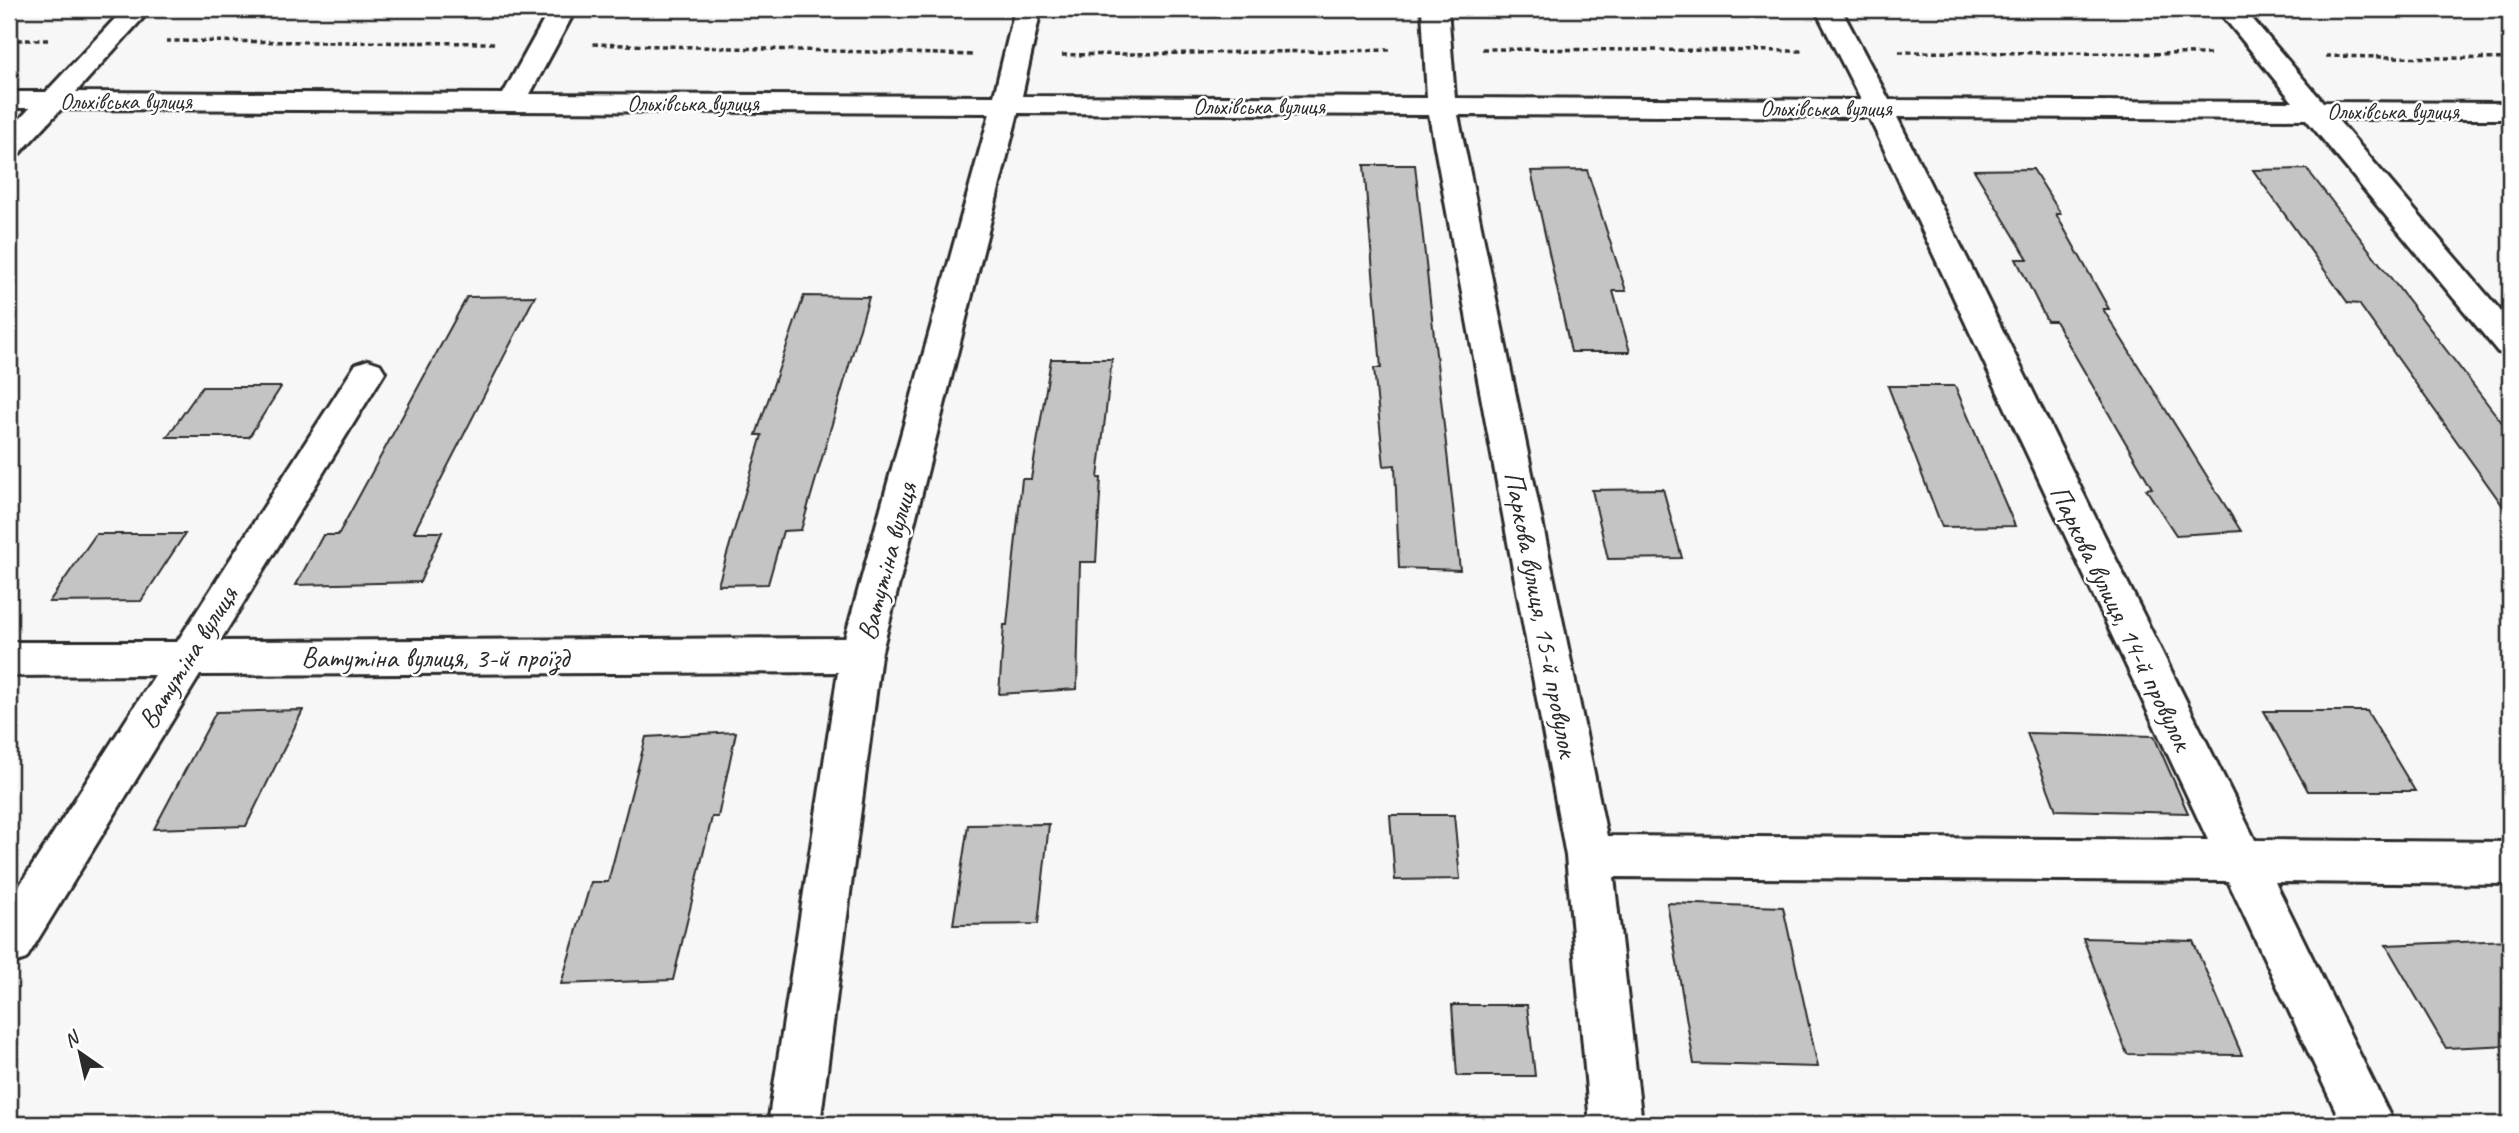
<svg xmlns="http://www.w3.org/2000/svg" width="2519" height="1133" font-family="Caveat,sans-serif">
<rect width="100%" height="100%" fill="#f7f7f7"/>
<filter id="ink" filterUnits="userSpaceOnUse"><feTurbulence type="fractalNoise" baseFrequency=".0143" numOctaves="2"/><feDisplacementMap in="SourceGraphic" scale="14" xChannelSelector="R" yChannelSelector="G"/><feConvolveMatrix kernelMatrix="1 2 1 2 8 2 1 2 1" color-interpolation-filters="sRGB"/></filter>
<g filter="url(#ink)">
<path fill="#c4c4c4" stroke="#2b2b2b" stroke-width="2" d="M1364,165H1415L1460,570L1399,568L1395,465L1384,466L1374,368H1381Z
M2033,169L2061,214H2056L2109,309H2103L2241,531L2176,535L2146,489L2152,488L2055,321H2047L2016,259H2028L1974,170Z
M2307,169L2510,433V516L2359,304L2348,303L2253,170Z
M1587,170L1626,291H1613L1630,352H1571L1531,171Z
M535,296L414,532H442L420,582L296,585L323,535H338L467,297Z
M804,296L869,297L801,530L783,531L768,584L718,585L762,435H756Z
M1051,359H1112L1098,478H1101L1096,562H1080L1077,689L999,694L1004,625H1007L1022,479H1031Z
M1888,386H1955L2015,526L1942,527Z
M202,387H281L249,437H167Z
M1663,489L1682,558L1608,559L1592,490Z
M96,534H185L141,601L49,602Z
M303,710L246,826L154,829L216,712Z
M2264,711H2367L2415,791H2308Z
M736,732L718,817H712L673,980L561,984L591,882H608L646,737Z
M2027,733L2154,736L2188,813L2056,810Z
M1390,815H1454L1460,879L1395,880Z
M1049,824L1038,924L953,925L968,825Z
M1667,903L1783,907L1818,1067L1694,1064Z
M2083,938L2193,941L2242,1055L2127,1054Z
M2510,940V1045L2446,1048L2386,945Z
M1452,1005H1527L1535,1076H1457Z"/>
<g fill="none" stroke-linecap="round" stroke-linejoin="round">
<g stroke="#2b2b2b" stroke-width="6">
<path id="minor" d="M124,9H151L76,92L503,94L550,9H576L530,94L994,96L1015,9H1041L1022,96L1427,98L1422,9H1448L1455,98L1861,100L1815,9H1841L1889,100L2293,102L2217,9H2244L2323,102L2510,103V119H2337L2510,322V355L2498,352L2306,119L1897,117L2255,840L2510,842V884L2275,882L2394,1124H2342L2228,881L1614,877L1642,1124H1590L1566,856L1429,115L1018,113L881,655L820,1124H768L838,672L200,675L26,959L9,965V902L155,675L9,676V642H177L356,364L368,360L380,364L385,372L220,641L845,638L990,113L61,109L19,154L9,157V131L30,108H9V92H46ZM1458,115L1869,117L2208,840L1607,836Z"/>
</g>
<path stroke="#2b2b2b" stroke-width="3.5" stroke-dasharray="5 3.5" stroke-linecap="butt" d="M9,40H49
M166,41L494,43
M593,44L973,55
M1482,49L1802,51
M1899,52L2212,54
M1062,55L1393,50
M2326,56L2510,59"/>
<use href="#minor" fill="#fff" fill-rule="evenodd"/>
</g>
</g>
<g text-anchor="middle" stroke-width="5" stroke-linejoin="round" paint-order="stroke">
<g font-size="23" fill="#2b2b2b" stroke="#fff">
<text x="126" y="109">Ольхівська вулиця</text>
<text x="693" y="111">Ольхівська вулиця</text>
<text x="1259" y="114">Ольхівська вулиця</text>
<text x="1826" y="116">Ольхівська вулиця</text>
<text x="2393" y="119">Ольхівська вулиця</text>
</g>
<g font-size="28" fill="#2b2b2b" stroke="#fff">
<text transform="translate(886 561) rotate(-75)" y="10">Ватутіна вулиця</text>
<text transform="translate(1542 614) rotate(79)" y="10">Паркова вулиця, 15-й провулок</text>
<text transform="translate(2122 617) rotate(64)" y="10">Паркова вулиця, 14-й провулок</text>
<text transform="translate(187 657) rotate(-58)" y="10">Ватутіна вулиця</text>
<text x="435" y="667">Ватутіна вулиця, 3-й проїзд</text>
</g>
</g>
<rect width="2519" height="1133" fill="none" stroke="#fff" stroke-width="35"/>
<rect x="18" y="18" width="2484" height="1098" fill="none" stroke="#2b2b2b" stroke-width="2.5" filter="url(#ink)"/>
<g transform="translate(80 1053) rotate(326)" stroke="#ffffff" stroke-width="5" paint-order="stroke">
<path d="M0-5L12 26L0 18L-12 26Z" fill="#2b2b2b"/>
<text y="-10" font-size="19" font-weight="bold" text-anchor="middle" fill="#2b2b2b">N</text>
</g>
</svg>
